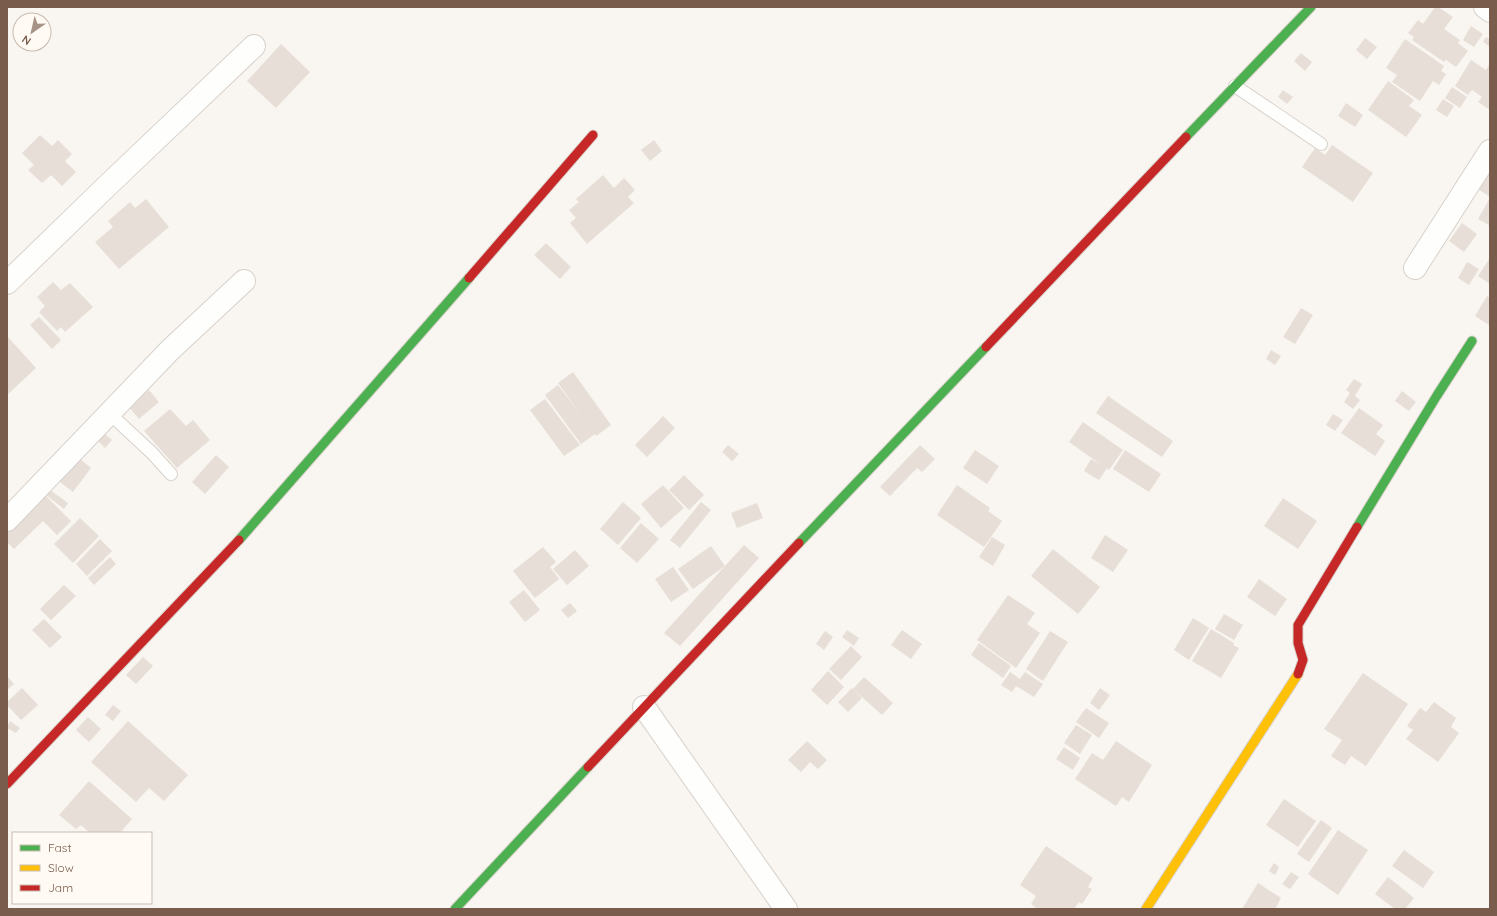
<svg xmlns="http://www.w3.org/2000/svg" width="1497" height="916" font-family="Quicksand,sans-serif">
<rect width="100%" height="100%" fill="#f9f5f0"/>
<path fill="#e6ded7" d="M1435,7H1438L1453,17L1444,29L1460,40L1458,43L1468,51L1456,67L1446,60L1444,62L1412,40L1414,37L1408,33L1418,20L1423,24Z
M1471,26L1483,34L1474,47L1463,40Z
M1486,37L1490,40V47L1483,42Z
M1365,38L1377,47L1367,59L1356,50Z
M1405,39L1444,66L1441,71L1446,74L1439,85L1433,81L1420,101L1392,82L1397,75L1386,68Z
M281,44L310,72L276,108L247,81Z
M1301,53L1312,62L1305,71L1294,61Z
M1471,60L1486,70L1490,63V110L1478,102L1482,97L1472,90L1468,95L1455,86Z
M1388,81L1414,100L1409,106L1422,115L1406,137L1368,110Z
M1452,87L1467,97L1460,108L1445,98Z
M1283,90L1293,97L1287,104L1278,97Z
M1443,99L1454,106L1447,117L1436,110Z
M1346,103L1363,115L1355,127L1338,116Z
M40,135L52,146L58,140L72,154L65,161L76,172L62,186L51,175L42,183L28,170L34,165L22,153Z
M654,140L662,151L650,161L641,150Z
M1332,145L1373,173L1353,202L1302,167L1315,148L1325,155Z
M1490,171V197L1478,189Z
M603,175L614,188L624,178L635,190L628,197L634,203L587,244L570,223L576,218L569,210L579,202L576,199Z
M1490,198V224L1489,225L1478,219Z
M146,199L169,227L119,269L95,242L113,227L108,221L130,202L135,208Z
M1462,223L1477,234L1464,252L1449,241Z
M546,243L571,267L560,279L534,255Z
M1490,258V284L1478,276Z
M1467,262L1479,269L1469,285L1458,278Z
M53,282L61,290L70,283L93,307L65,332L61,327L57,331L39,312L45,306L37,297Z
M1487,296L1490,298L1489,325L1475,316Z
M1301,308L1313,315L1295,344L1283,337Z
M39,317L61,340L52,349L30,325Z
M7,336L36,368L7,395Z
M1271,350L1281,356L1275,365L1266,359Z
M573,372L611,425L596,436L595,434L581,444L545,395L558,385L581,415L558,383Z
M1354,379L1362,384L1355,396L1360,400L1353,409L1344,402L1350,393L1346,390Z
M149,390L159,402L139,419L129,407Z
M1402,391L1416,402L1409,411L1395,401Z
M1108,396L1173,441L1162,457L1096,413Z
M545,399L580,445L564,456L530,410Z
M1359,408L1383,425L1376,434L1385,441L1375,456L1341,433Z
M170,409L186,426L193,420L210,440L177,468L144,431Z
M1333,414L1343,420L1335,431L1326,425Z
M663,416L675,428L647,457L635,445Z
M1083,422L1123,450L1109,470L1107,468L1099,480L1084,471L1091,459L1103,466L1069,442Z
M104,433L112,440L105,448L97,440Z
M728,445L739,454L732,461L722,452Z
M920,445L935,459L922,472L917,468L890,496L880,487Z
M975,450L999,466L987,484L963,468Z
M1125,450L1161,474L1149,492L1113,469Z
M75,455L91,468L73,492L56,479Z
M216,455L229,467L205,494L192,482Z
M684,475L704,495L689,510L669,490Z
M663,485L684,508L661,528L641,504Z
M957,485L990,508L988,511L1002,521L984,547L937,515Z
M50,490L68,503L64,509L46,495Z
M44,494L71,521L57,535L43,521L14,549L7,542V530Z
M1283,498L1317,521L1298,549L1264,526Z
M623,502L641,518L618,545L600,529Z
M701,502L711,510L680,548L670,540Z
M757,503L763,518L737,528L731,513Z
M80,518L99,536L73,563L54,544Z
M641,523L659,539L637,563L620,548Z
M1105,535L1128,550L1113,572L1091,558Z
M992,537L1005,545L993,566L979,557Z
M100,539L112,551L87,576L76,564Z
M744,545L759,558L680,646L664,633L725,566L693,589L678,569L711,546L725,566Z
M543,547L556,562L550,567L559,579L535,598L513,571Z
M1053,549L1100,587L1078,614L1031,576Z
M575,550L589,566L567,585L553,569Z
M110,557L116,564L94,585L88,578Z
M673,567L689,590L671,602L655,579Z
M1259,579L1287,599L1275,616L1247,597Z
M64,585L76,596L51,620L40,609Z
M524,590L540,610L525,622L509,602Z
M1008,595L1035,613L1027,624L1040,633L1016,668L977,640Z
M570,603L577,611L568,618L561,610Z
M1224,614L1243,625L1234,640L1215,629Z
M1193,618L1209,628L1189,660L1174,650Z
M44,619L62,637L50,648L32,630Z
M1211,629L1234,643L1233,645L1239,648L1221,678L1192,661Z
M847,630L859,638L854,646L842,637Z
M902,630L922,644L911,659L891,645Z
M825,631L833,637L824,650L816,644Z
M1050,631L1068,642L1043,681L1026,669Z
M979,643L1011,666L1003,678L971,655Z
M851,646L862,657L841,680L829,669Z
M143,657L153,666L136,684L126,675Z
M828,671L844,687L827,705L811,690Z
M1010,672L1020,679L1025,672L1043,684L1034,697L1016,686L1012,692L1001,685Z
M1363,673L1408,704L1366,766L1351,756L1345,765L1331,756L1342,740L1324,729Z
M7,676L14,684L7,690Z
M864,677L893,703L882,715L853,689Z
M22,688L38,705L21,720L7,705V702Z
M852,688L862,698L848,712L838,702Z
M1100,688L1110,695L1099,710L1090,703Z
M1434,702L1456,718L1451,727L1459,733L1438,762L1406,739L1413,730L1407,726L1420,708L1426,712Z
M113,705L121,711L113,721L105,715Z
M1086,708L1109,723L1099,738L1076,722Z
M88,717L101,729L89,742L76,730Z
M10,721L20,728L16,733L7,728Z
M128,721L188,775L164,801L149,788L136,802L91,762Z
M1076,725L1092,735L1080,754L1064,743Z
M807,741L827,760L818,769L810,762L801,772L788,760Z
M1116,741L1152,765L1129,802L1122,797L1116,806L1075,779L1092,753L1103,760Z
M1064,747L1080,758L1073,770L1056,759Z
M89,781L132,819L120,833H90L81,825L76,829L59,815Z
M1284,799L1316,821L1298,847L1266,825Z
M1321,820L1332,828L1309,862L1297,854Z
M1338,830L1368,850L1338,895L1308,874Z
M1046,846L1093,878L1088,887L1092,889L1082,904L1079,902L1074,909H1038L1031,904L1036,896L1020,885Z
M1404,850L1434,872L1423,888L1392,866Z
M1274,863L1279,867L1275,875L1269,871Z
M1291,872L1299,877L1290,889L1282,884Z
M1388,877L1414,898L1405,909H1395L1375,894Z
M1258,883L1281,898L1275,909H1242Z"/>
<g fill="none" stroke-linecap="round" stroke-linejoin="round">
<g stroke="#d7d1cb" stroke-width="14">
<path id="lane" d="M1235,86L1321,144
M109,413L152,453L171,474"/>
</g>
<g stroke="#d7d1cb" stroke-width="24">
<path id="street" d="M1485,7L1490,11
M1415,268L1490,151
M7,283L108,185L254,46
M7,520L170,350L244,281
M644,707L786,909"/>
</g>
<g stroke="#d9d2cb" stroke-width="11">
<path id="fast" d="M1186,137L1311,7
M1357,527L1436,397L1472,341
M239,540L469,278
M799,543L986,347
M455,909L588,767"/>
</g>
<g stroke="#d9d2cb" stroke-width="11">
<path id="slow" d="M1146,909L1298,674"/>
</g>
<g stroke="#d9d2cb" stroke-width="11">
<path id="jam" d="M469,278L593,135
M986,347L1186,137
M1298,674L1303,660L1298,643V625L1357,527
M588,767L799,543
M7,784L239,540"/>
</g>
<use href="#lane" stroke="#fefefd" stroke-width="12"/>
<use href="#street" stroke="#fefefd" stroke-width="22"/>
<use href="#fast" stroke="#4caf50" stroke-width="9"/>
<use href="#slow" stroke="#ffc107" stroke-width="9"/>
<use href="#jam" stroke="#c62828" stroke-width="9"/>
</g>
<rect width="1497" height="916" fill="none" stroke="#7a5c4d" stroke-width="16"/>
<rect x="12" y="832" width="140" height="72" fill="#fffaf3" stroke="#cabbb1"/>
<rect x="20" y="845" width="20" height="6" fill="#4caf50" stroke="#cabbb1"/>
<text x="48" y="852" font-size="12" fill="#7a5c4d">Fast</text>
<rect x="20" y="865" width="20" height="6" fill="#ffc107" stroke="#cabbb1"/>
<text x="48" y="872" font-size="12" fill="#7a5c4d">Slow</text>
<rect x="20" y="885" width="20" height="6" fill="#c62828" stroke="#cabbb1"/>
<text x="48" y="892" font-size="12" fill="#7a5c4d">Jam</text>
<g transform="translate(32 32) rotate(214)"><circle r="19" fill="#fffaf3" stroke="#cabbb1"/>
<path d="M0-3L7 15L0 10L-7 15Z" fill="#a69286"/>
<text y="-6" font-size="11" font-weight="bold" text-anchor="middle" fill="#7a5c4d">N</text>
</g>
</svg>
